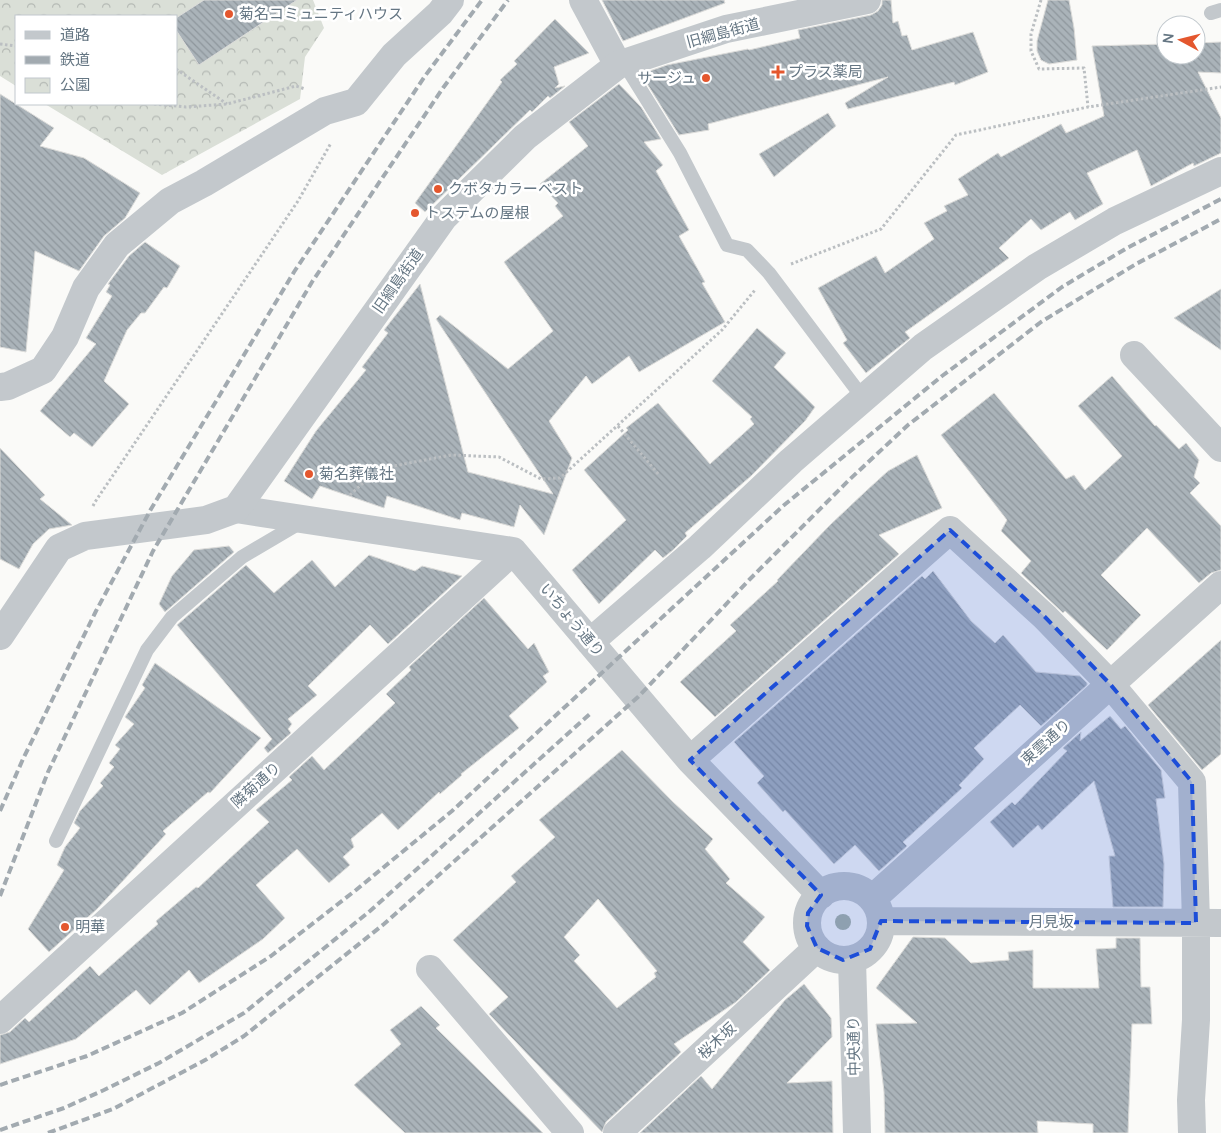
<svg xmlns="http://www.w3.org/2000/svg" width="1221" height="1133" font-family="Manrope,'Noto Sans JP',sans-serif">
<defs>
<pattern id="park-crowns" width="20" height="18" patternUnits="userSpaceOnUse" patternTransform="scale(1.25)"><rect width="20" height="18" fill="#dadfd7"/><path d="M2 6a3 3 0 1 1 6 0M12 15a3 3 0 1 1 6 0" fill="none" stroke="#b4b9b4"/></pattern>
<pattern id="building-back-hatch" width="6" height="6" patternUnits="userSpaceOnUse" patternTransform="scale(1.25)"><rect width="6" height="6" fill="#aab3b9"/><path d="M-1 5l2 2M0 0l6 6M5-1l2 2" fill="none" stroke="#8e969c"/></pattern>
</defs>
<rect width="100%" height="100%" fill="#fafaf8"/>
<path fill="url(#park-crowns)" d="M0,0H313L324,28L305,57L300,99L162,175L45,104H176V16H16V86L0,76Z"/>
<path fill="url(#building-back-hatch)" stroke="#dcdcda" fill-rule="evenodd" d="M204,0H297L199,65L176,30V18Z
M602,0H724L725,3L623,41Z
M882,0H891L893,23L898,21L902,36L907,35L912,50L973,32L988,72L955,85L954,82L848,109L845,103L888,77L708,124L709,130L679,135L641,74L667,65L748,49L749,50L800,38L798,30L871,15L878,11L882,5Z
M1048,0H1069L1074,28L1077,60L1049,64L1041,60L1037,51V41Z
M555,19L589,53L554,67L559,84L555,88L565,86L550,98L548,96L532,112L530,110L425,212L415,203L502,82L500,80L517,64L514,61Z
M1221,42V73L1198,72L1221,118V153L1194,166L1193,163L1151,186L1137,150L1087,173L1103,204L1075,220L1070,212L1041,230L1031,219L999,248L1009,258L905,332L910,338L866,373L843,343L847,340L818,288L876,256L885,273L934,239L924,223L947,211L944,206L968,195L958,179L998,153L1001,157L1061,124L1066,133L1104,116L1092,46L1166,44V55H1196V43Z
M619,84L641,107L661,139L644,142L663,165L656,171L689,230L679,236L705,282L702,283L725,322L639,372L629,356L592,384L586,376L549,421L572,458L544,535L520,505L514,527L462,513L460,520L387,496L384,508L320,486L312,499L284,481L316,431L366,370L362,367L388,333L384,330L420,284L468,472L553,494L436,319L440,315L508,369L553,331L504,262L563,216L555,206L558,203L540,184L588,146L569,122Z
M0,94L54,128L40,146L84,158L140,193L125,218L104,236L79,271L35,251L26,352L0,347Z
M828,113L836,126L774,177L759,154Z
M145,242L180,266L167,288L164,287L145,313H141L127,330L104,381L129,404L92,447L74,433L70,437L40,411L96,344L86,338L112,296L106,292L110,285L108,284L129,256Z
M1221,289V350L1174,318Z
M757,328L786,353L774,367L815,407L805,421L751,476L685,533L687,536L673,550L663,558L655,550L599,604L572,570L626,520L584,470L628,430L626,428L658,403L710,464L754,424L750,419L752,417L712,381Z
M1112,376L1155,426L1156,425L1179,449L1186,443L1199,460L1194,477L1200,483L1190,493L1221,526V570L1211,573L1199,583L1147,528L1101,575L1141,615L1107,650L1065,611L1063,613L1021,573L1031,561L1001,531L1007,520L941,435L994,393L1066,479L1074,475L1085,490L1122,456L1078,406Z
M0,448L45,495L40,499L72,525L49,529L33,544L19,569L0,559Z
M917,455L942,508L879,535L899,554L715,717L680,682L736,631L730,625L778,581L777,580L830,525L866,491L888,471Z
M229,546L234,552L165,612L159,604L172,576L194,550Z
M369,555L415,571L422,566L462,576L388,644L370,625L308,686L317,695L288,719L292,724L288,729L291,733L268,753L264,748L272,739L177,625L246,565L274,593L312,560L335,587Z
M933,571L971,621L995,643L1003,635L1036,672L1080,676L1087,683V685L1041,726L1020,705L974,748L984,759L959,785L962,788L903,842L907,846L879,871L855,845L834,864L785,810L783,812L757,783L764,776L734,742L922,576L925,579Z
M484,598L528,649L534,643L549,672L543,676L547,682L509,716L519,728L461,774L462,775L440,794L439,792L398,830L382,813L351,839L354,847L343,857L350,865L329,883L297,849L256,885L285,918L263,939L199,983L189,970L150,1005L136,990L76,1039L0,1064V1035L10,1032L25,1018L29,1022L90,966L99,976L158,924L156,921L196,887L198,888L269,822L256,810L292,780L289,777L312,756L324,770L395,703L386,694L411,670L409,667Z
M1221,640V754L1202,770L1148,705Z
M155,663L261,738L210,793L208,792L163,831L166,834L97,909L49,952L28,929L64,870L57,865L65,847L80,828L74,823L80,811L103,786L100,783L114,767L109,763L120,749L115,745L134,724L125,717L145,688L142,685Z
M1110,716L1121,729L1125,726L1161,770L1165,798L1156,799L1164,864L1163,907H1113L1109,856H1115L1094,781L1042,830L1038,825L1013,848L990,822L1012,802L1015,805L1067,751L1063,748L1081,732L1080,741Z
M622,750L673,802L713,839L705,849L730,879L726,883L765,917L743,942L770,970L736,1002L674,1044L681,1052L606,1122L602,1132L489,1014L508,997L453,940L516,882L511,876L555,837L539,820ZM598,899L657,971L654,973L656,977L617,1008L574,961L580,955L564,937Z
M913,937L945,938L971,963L1009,960L1008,952L1033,950V988H1099L1096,949L1116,948V938H1140L1141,987H1150L1152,1024H1132L1128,1133H1093V1124L1037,1121L1038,1133H885L884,1092L876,1024L917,1023L876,988Z
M804,984L831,1018L832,1037L787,1083L832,1081L833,1133H640L701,1076L712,1089L785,1000Z
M421,1006L440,1025L436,1028L543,1133H405L354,1085L401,1044L390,1030Z"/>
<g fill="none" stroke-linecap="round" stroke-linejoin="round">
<path stroke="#bbbfc2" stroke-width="3" stroke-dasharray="2.5 2.5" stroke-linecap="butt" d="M1041,0L1031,34V51L1039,69L1084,68L1088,107
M0,44L16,46
M176,69L227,104
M154,104L186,107L227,104L296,86L305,89
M791,264L881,229L956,135L1088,107L1221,87
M618,426L659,475
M350,495L378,469L451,455L499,457L541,479L560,478L722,330L755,290
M93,506L95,502L298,201L331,143"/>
<path stroke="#c3c8cc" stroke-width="14" d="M1211,13L1221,10
M624,63L680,153L727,245L747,250L769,273L863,398
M56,841L147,650L172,617L242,557L303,521"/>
<path stroke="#c3c8cc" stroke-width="28" d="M583,0L618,65
M1134,355L1221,448
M0,387L8,386L43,370L65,337L86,288L117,245L170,201L204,183L325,111L356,102L394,55L440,13L450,0
M236,509L513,551L690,760L821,895
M590,642L700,547L791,461L923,347L1037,267L1115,221L1221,171
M690,760L950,530L1045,617L1110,684L1192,782L1196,923V1020L1191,1100L1192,1133
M807 923a37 37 0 1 1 74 0a37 37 0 1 1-74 0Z
M872,899L1221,585
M881,921L1221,923
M852,960L857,1133
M430,969L570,1133
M0,1020L513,551
M617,1133L817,948"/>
<path stroke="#c3c8cc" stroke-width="28" d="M0,636L59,548L85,536L206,520L236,509L444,217L525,137L618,65L726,29L867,0"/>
<path stroke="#a2aab0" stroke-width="4" stroke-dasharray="8 4" stroke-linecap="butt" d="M0,811L23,759L96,611L151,509L294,272L425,76L482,0
M0,896L48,772L153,551L312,282L443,88L508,0
M0,1085L87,1056L182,1013L271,956L356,890L452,811L783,506L942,376L1062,287L1127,248L1221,199
M0,1130L64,1108L104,1090L159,1063L244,1013L370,911L591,713
M48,1133L113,1109L207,1059L244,1036L384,924L638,697L750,579L849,480L908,425L1041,322L1136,264L1221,219"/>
</g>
<circle fill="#aab4a7" cx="843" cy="922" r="8"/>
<path fill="#1d4ed8" fill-opacity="0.2" stroke="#1d4ed8" stroke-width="4" stroke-dasharray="10 6" stroke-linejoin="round" d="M950,530L1045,617L1110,684L1192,782L1196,923L881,921L870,949L843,960L817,948L807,926L808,913L821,895L690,760Z"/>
<g fill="#e4572e" stroke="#fff" stroke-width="2">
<circle cx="229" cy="14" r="5"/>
<path d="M775.5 64.5h5v5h5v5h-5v5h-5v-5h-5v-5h5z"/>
<circle cx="706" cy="78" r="5"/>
<circle cx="438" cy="189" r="5"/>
<circle cx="415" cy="213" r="5"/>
<circle cx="309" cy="474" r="5"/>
<circle cx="65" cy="927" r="5"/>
</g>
<g text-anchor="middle" stroke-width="5" stroke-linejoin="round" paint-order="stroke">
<g font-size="15" fill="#657683" stroke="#fff" text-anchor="start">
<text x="239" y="19">菊名コミュニティハウス</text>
<text x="788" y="77">プラス薬局</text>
<text x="696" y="83" text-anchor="end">サージュ</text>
<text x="448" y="194">クボタカラーベスト</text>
<text x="425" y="218">トステムの屋根</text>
<text x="319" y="479">菊名葬儀社</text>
<text x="75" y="932">明華</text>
</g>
<g font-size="15" fill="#657683" stroke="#fff">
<text transform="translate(723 33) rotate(-15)" y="5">旧綱島街道</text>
<text transform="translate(398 281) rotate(-55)" y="5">旧綱島街道</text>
<text transform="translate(572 620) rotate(50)" y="5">いちょう通り</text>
<text transform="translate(1046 742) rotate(-42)" y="5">東雲通り</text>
<text transform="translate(256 785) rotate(-42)" y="5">隣菊通り</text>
<text x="1051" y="927">月見坂</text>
<text transform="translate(717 1041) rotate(-43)" y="5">桜木坂</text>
<text transform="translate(854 1046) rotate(-91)" y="5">中央通り</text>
</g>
</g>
<rect x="15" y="15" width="162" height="90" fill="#ffffff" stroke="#c1c8cd"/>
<rect x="25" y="31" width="25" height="8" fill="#c3c8cc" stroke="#c1c8cd"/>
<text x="60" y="40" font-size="15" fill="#657683">道路</text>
<rect x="25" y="56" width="25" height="8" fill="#a2aab0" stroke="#c1c8cd"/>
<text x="60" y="65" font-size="15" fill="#657683">鉄道</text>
<rect x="25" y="78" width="25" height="15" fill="url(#park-crowns)" stroke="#c1c8cd"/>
<text x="60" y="90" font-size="15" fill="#657683">公園</text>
<g transform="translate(1181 40) rotate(277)"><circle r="24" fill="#ffffff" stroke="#c1c8cd"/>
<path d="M0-4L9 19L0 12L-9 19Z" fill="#e4572e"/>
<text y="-8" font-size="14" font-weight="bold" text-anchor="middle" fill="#657683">N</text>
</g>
</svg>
